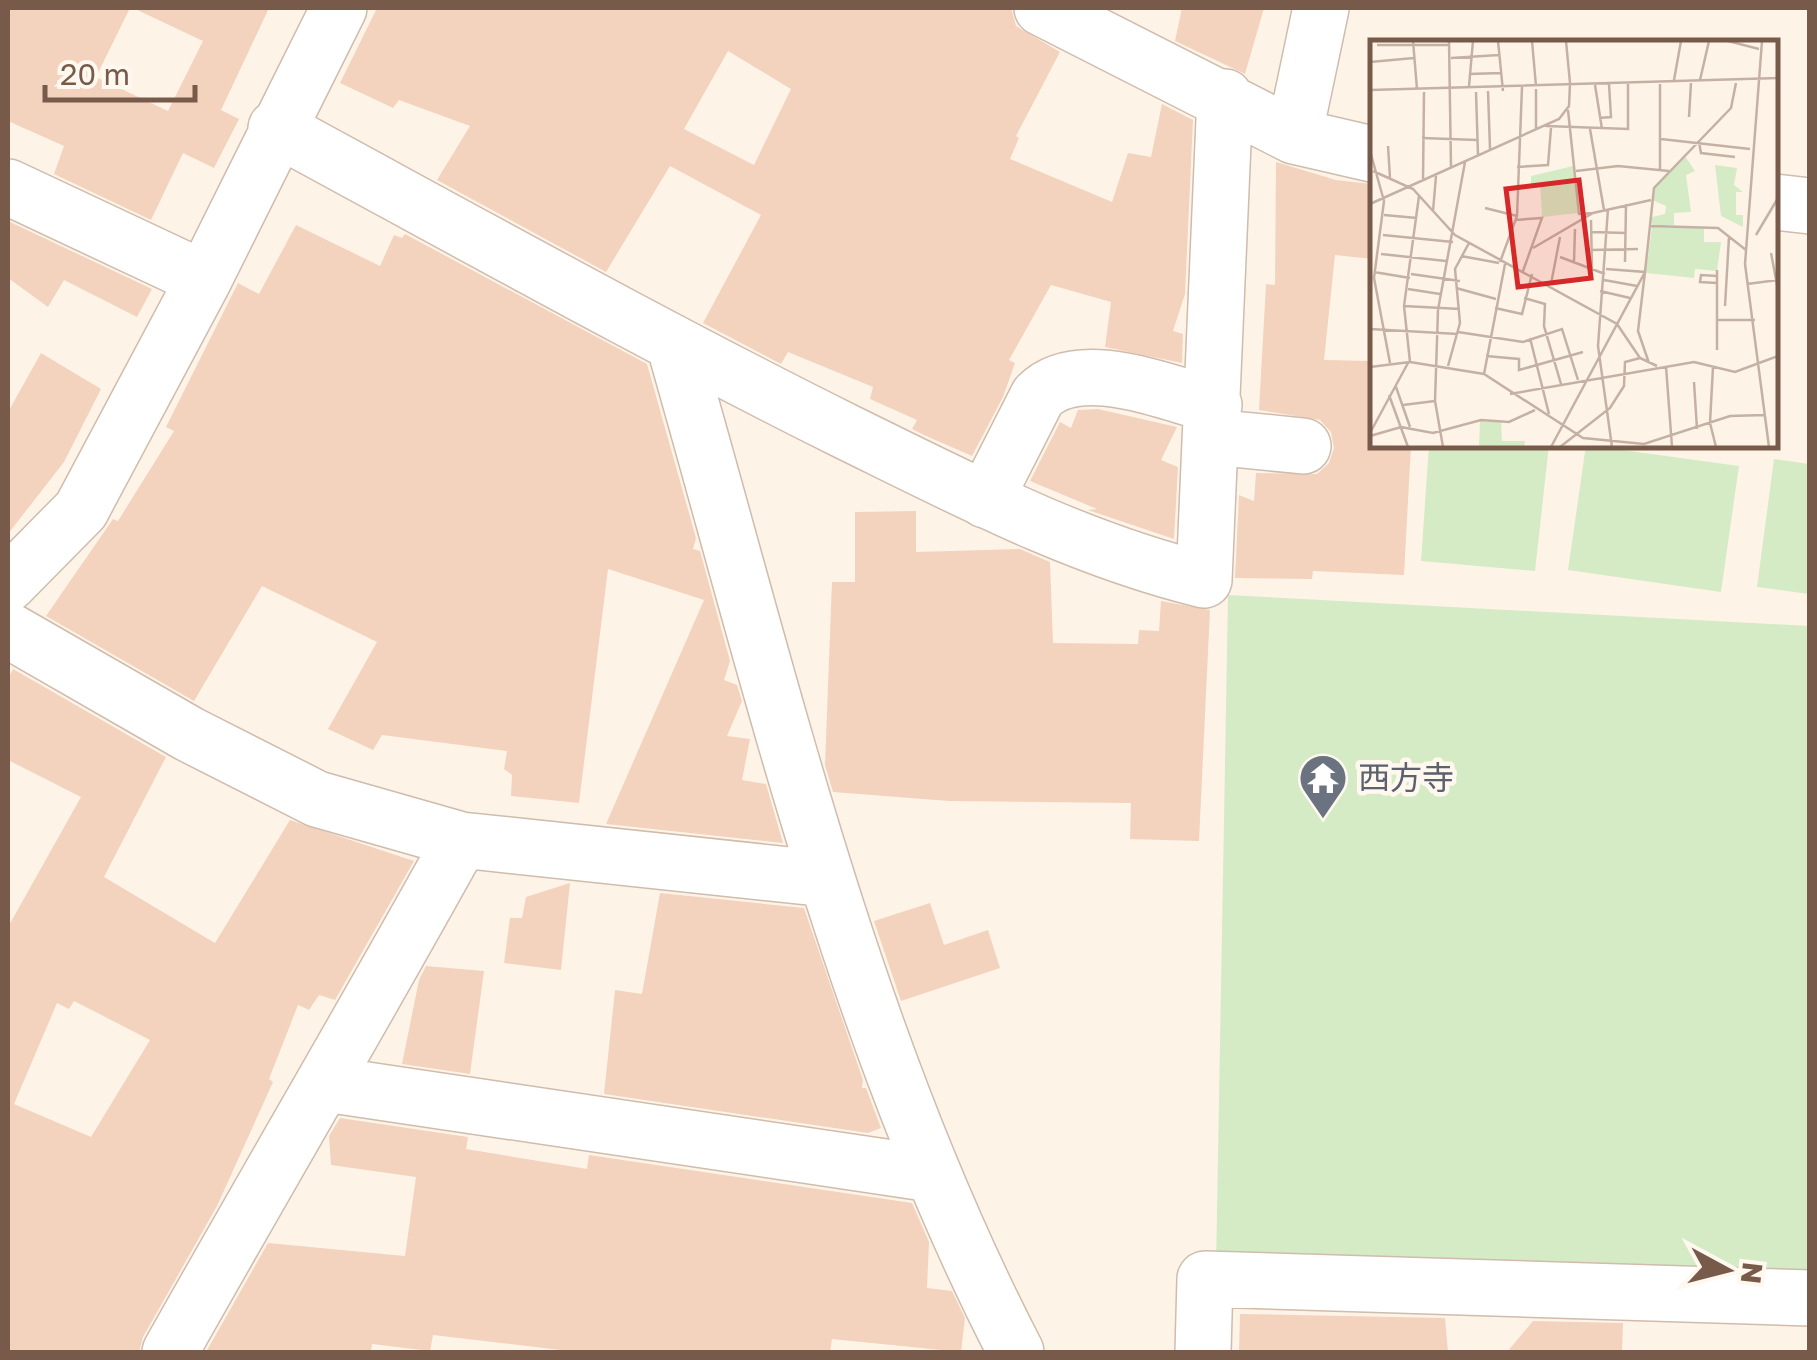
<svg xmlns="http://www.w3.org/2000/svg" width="1817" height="1360" font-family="'Golos Text','Noto Sans JP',sans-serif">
<rect width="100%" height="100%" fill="#fdf4e7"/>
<path fill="#d5ebc5" d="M1429,445H1549L1535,571L1421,561Z
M1586,445L1739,466L1721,592L1568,570Z
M1774,459L1809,464V594L1757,587Z
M1228,595L1809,626V1276L1216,1267Z"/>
<path fill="#f3d3be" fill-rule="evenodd" d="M8,8H130L96,77L168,111L203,41L133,8H269L221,110L239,119L214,168L183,153L151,220L54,174L64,146L8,121Z
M377,8H1011L1016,26L1060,52L1016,136L1019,138L1010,159L1112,202L1128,153L1151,157L1162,104L1193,120L1185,294L1173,331L1183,334L1182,363L1105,347L1111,302L1051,285L1009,360L1015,363L1003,397L972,456L924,435L912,429L917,420L870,399L873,387L788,352L781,364L703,323L761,215L670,166L606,272L437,180L470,126L399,100L393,108L340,83ZM728,51L791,89L754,165L684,129Z
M1182,8H1264L1245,74L1175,41Z
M1276,162L1336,180L1372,184V259L1335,255L1324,360L1372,361V445H1411L1404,575L1313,571L1312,579L1235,578L1239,495L1254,501L1256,473L1317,474L1329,463L1334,448L1331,432L1320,420L1259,410L1266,284L1275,285Z
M8,221L152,289L137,317L64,280L48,307L8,278Z
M296,225L380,266L394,235L402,238L405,234L647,364L696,538L693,549L700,551L730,661L724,680L737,685L742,701L727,736L750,739L742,780L766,784L783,843L606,824L704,600L608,569L579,803L511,796L512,775L504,769L507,751L382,735L373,750L328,729L377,642L262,586L194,701L46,616L113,519L118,521L174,431L166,427L238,283L259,294Z
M41,353L101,389L64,462L8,534V412Z
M1098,409L1177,427L1161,460L1178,467L1174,539L1088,510L1097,509L1030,481L1060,422L1071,428L1078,410Z
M916,511V552L1020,549L1050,562L1053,643L1138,644L1139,630L1159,631L1161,601L1210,610L1199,841L1130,839L1131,803L949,801L833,792L825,765L832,582H855V512Z
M13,669L166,757L104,877L215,943L290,820L414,861L335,1000L319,995L309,1010L298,1005L269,1079L273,1082L217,1206L143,1337L139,1352H8V927L81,797L8,760V679ZM74,1001L150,1040L91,1137L14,1104L57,1003L69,1009Z
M570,883L561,970L504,963L510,918H522L526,897Z
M660,893L804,908L863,1080L862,1088H866L881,1128L868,1133L604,1094L615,990L642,994Z
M930,903L944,945L988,930L1000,968L901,1001L874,921Z
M426,966L484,971L470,1074L402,1064L419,980Z
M340,1118L468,1137L466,1149L587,1169L589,1155L912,1203L929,1242L927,1288L952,1291L965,1318L961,1352L832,1339L830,1352H577L433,1335L430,1351L372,1344L371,1352H206L268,1243L405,1256L416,1177L331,1165L329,1136Z
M1240,1314L1445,1318L1448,1352H1239Z
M1533,1321L1623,1323L1622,1352H1507Z"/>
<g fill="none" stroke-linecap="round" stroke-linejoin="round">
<g stroke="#cfbcad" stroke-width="58">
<path id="minor" d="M1042,8L1294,136L1372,154
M276,128C466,231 654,336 847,432C963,489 1077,549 1204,580L1225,97
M1294,136L1321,8
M8,187L204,279
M1774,202L1810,206
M675,347C772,685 853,1038 1016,1352
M1212,437L1303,446
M985,500L1038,396C1079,355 1166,393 1214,405
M8,584L81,510L204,279L339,8
M8,630L189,734L317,799L461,840L827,879
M326,1084L932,1174
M170,1352C266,1181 366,1012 461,840
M1203,1352L1205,1279L1810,1298"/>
</g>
<use href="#minor" stroke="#fff" stroke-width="55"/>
</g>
<defs>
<g id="temple-pin" transform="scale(2.5)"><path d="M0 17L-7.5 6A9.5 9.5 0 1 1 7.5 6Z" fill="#6b7280" stroke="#fff8ee"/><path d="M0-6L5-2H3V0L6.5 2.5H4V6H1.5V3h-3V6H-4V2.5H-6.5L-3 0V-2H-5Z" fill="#fff"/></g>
</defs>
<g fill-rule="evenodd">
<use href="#temple-pin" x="1323" y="778"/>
</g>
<g text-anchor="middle" stroke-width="9" stroke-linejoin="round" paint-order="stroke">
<g font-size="32" fill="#5b616d" stroke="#fff8ee" text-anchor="start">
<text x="1358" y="789">西方寺</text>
</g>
</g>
<g transform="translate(1370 40)">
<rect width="408" height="408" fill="#fdf4e7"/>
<path d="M315,116L325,131L316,135L321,172L304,173V185H282V177L295,174L296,166L282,160L284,148ZM345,125L367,128L364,145L373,152H366V175H373V187L351,176ZM203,126L208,173L172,177L170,142L161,148V136ZM282,187L334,188V202H351L347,231L325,229L324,238L276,233ZM110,381H131L132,401H155L154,407H109Z" fill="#d5ebc5"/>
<path fill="none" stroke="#c4b1a4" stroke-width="2.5" d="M43,1L47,49M79,1L81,127M128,1L133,51M162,1L166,46M196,1L200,43M358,1L389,9M392,1L375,224L399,407M7,5H80M81,18L129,15M0,22L44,18M99,34L131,33M304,40L311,1M330,40L339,1M225,45L232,89M99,46L103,1M0,50L408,38M118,51L120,109M106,52L108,115M198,70L209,174L223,173M319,77L321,43M229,78L241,77L239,44M176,86L258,89V44M166,89V49M220,89L234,170M52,98L107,100M291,99L380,109M329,102L331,113L365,117M18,106L20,138M0,111L14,161L4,238L20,323M147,127L178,125L181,88M290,130V44M3,131L43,149L85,195L247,284L270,318L287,326M206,131L248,126L299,131M53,141L54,52M0,164L189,79L199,66L200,43M115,168L147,176M238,169L228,306L242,407M63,171L66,136M14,175L47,178M145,180L172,178L153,231M221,180L222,229M281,186L348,188L376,210M221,192L256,193M13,195L83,202M386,195L408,158M163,208L223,173L281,160M221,210L268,209M401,213L408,250M11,214L76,221M91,216L129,223M190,217L235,234M130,222L147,176L152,47M204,222L205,189M255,222L256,164M236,229L275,232L268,291L279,323M4,232L40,238M41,234L90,241M234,240L267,246M347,243L330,242L331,235L347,236M181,244L190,197M377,244L408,240M86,248L126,259M38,249L70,254M230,251L260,258M154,258L175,264L174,286L191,344M34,266L90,269M355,266L359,197M125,268L152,274L162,234M347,280H385M0,289L88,294M88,292L153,302L192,289L208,340M160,298L179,374M347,310V230M116,316L149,319V330L213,312M40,322L34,266L49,156M78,326L90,283L85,229L99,203M296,326L302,407M0,327L40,322L114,334L213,398L274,404L360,376L395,375M343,327L340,383L346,407M114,334L135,224M324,342L327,389M26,347L40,387M140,354L324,322L365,332L408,316M19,355L38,407M33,365L65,361M0,393L38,323M0,396L31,387L63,393L111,380L139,382L165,370M73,407L65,361L68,270L95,122M181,407L275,232L284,148L361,68L366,43M190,407L240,368L254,346L255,322L270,318"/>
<path fill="#d62828" fill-opacity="0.15" stroke="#d62828" stroke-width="5" d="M209,140L221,238L148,247L136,149Z"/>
<rect width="408" height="408" fill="none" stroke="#785a4b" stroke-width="5"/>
</g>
<rect width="1817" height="1360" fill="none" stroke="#785a4b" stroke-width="20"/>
<g transform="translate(1727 1270) rotate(97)" stroke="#fff8ee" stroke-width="8" paint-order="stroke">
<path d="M0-8L18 38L0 25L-18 38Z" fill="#785a4b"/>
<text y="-15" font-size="28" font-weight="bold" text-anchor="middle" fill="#785a4b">N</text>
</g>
<path d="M45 85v15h150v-15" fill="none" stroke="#785a4b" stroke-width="5"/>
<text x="60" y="85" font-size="30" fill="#785a4b" stroke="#fff8ee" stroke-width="8" paint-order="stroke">20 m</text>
</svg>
